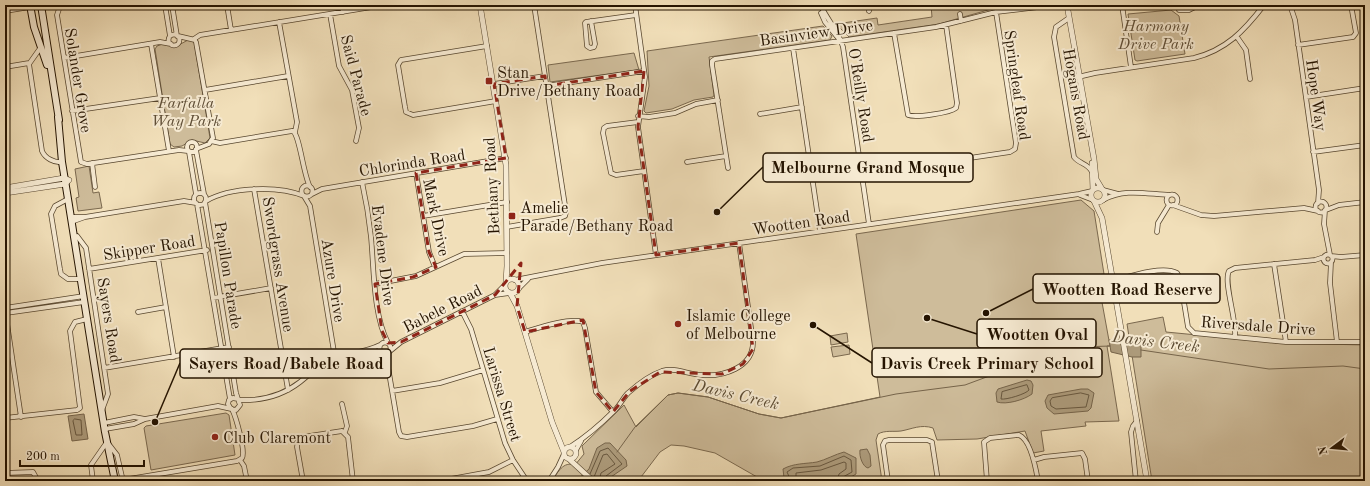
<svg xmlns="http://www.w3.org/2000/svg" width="1370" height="486" font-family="'Old Standard TT',serif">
<rect width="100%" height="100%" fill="#f1dfb9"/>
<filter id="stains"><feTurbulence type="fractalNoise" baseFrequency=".005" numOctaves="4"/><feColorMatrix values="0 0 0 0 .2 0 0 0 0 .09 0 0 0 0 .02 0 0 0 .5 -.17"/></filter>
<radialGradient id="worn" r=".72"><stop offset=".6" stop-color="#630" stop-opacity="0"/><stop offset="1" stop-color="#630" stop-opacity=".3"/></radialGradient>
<path fill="#cebc9a" stroke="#7a684e" d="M931,5H1016L1002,6L939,24L849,37L836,24L877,18L878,25L932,17Z
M1171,10L1179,16L1185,54L1137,61L1135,60L1128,14Z
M823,26L832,36L830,40L709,57L714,95L713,97L694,100L672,109L646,113L644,111L649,86L647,51Z
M188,40L194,41L195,47L210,138L205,143L192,140L182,146L174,147L170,144L155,49L157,46L163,44L175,47Z
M634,53L639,70H637L550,82L548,65Z
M89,166L93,193L99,192L102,208L78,211L76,198L79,197L75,169Z
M1081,200L1094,211L1104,274L1097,275L1110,346H1107L1119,421L1085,422L1086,426L1041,431L1044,451L1033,453L1025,431L977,439L937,440L933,428C921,424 912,429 901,431C893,432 885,430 878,434L876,440L882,481H764L715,453L684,446L671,445L660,452L638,481H607L597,473L585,481H552C558,472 563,461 575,465L584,454L582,446L584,444L624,405L636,427L668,395L678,393L708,397L759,414L781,418L880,397L856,234Z
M1163,317L1166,332L1280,343L1365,345V481H1152L1127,324Z
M847,333L848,342L831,345L830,336Z
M849,345L850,354L833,357L831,347Z
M226,413L229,415L235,455L151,470L144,428L146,426Z"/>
<path fill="#ac9a7a" stroke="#76644a" d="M1116,339L1141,342V357H1132L1111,352L1109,340Z
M1027,380L1031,381L1033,385L1032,394C1024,400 1006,405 997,402L996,393L998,389Z
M1081,389H1088L1094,393L1091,408L1088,411L1054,414L1047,408L1045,401L1048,395Z
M84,414L88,439L72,441L68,416Z
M605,443H610L626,460L627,466L605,481H576L589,469L597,448Z
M867,449L870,455L871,466L868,468C863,467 859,457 860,450Z
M844,452L856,458V474C838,486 811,481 791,481L784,478L783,469C794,463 805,464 817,462C825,460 836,454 844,452Z"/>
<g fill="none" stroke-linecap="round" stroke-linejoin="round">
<path stroke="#68573e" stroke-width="1" d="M1027,385L1029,390C1026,394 1006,400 1001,399L1002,392Z
M1081,393L1089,395L1086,407L1056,409L1051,406L1050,401L1052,398Z
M75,419L81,420L82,435H76L73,421Z
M590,474L600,451L608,448L622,464L606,476L604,481
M594,477L603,455L607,454L615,464L601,473L599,481
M791,481L787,472L793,468L820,466L844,456L851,460L852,472L843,477L842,481
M796,481V473L821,470L844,462L846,463V469L839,474L837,481"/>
<path stroke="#76644a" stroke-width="1" d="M1141,350L1269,369L1343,366L1365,369
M617,452L635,427L668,395L678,393L708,397L759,414L781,418L896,394L965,385L1054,352L1081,347L1110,346"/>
<g stroke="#58472f" stroke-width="5.5">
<path id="minor" d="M165,5L170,36
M172,5L177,36
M227,5L231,30
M342,5L343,12
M635,5L645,77L638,127L656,255
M1122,5L1131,67
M1290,5L1295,20L1319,190L1318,203
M60,6L57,15L81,162L87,164L179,150L188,151
M821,6C828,21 839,32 843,47L869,224
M980,6L987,5
M1179,10H1189L1199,5
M5,11L30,7
M869,11L871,5
M821,13L825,22L839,39
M330,14L339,66L352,90L359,128L356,141
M960,14L961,21
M1069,18L1056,27L1054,37L1074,157C1079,164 1088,163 1092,172
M591,21L595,44L594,47L590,48L587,46L585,23L586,22L636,15
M279,22L297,122L295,132
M894,33L908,115C915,118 950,113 956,108L957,103L946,25
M168.5 40a5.5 5.5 0 1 1 11 0a5.5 5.5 0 1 1-11 0Z
M178,36L195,40
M1237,37L1246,50L1250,79
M194,39L200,35L384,5
M196,42L213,138
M151,44L169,151
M1298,45L1353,37L1356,33L1351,5
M487,46L401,60L398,65L405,107L406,112L413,115L496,101
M41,47L29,64L42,151C45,158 54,163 62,162
M793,48L820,231
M64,58L160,42L171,44
M5,67L29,63
M1078,77L1095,73L1194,58C1226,50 1244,31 1264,5
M494,84L545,76
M546,86L644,71
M205,90L288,76
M1306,97L1365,88
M72,111L160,98
M760,114L802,107
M638,116L649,117L675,113L696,104L718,100
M638,122L607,126L604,128L603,133L611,173L616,175L644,171
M293,131C300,136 303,174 310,187
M211,141L220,143L292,131
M187 147a5 5 0 1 1 10 0a5 5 0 1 1-10 0Z
M196,149L209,144L212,139
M196,150L204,194
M189,152L196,194
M1313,152L1365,145
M687,162L726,156
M92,163L95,187
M728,168L712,65V61L715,59L936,27L996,12L1055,5
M416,173L429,252L435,267
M862,174L1010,152L1015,149L1016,143L996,12
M770,177L811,171
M362,182C366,200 369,218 371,237C374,268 373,315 388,343
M301.5 191a5.5 5.5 0 1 1 11 0a5.5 5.5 0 1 1-11 0Z
M254,189L288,390
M1103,190L1118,194
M194 199a6 6 0 1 1 12 0a6 6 0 1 1-12 0Z
M312,194L322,189L506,158
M1166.5 200a5.5 5.5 0 1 1 11 0a5.5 5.5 0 1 1-11 0Z
M1080,195L1093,200
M304,196L310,206L335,358
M68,199L55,206L51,214L60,269L61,274L68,279H81
M1103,200C1125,188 1146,194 1170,195
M206,201C230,187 278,185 304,196
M1315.5 207a5.5 5.5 0 1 1 11 0a5.5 5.5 0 1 1-11 0Z
M205,202L236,393L238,399
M197,204L230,399
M1173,205L1201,215L1214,216L1304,208L1318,211
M1325,210L1324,224L1330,255
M1326,210L1339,205L1365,202
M423,216L507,202
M70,217H85L184,201L196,203
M71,222L85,217
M507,227L560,218L565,216L566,212L534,5
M1157,232L1158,223L1169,205
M77,236L86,248L108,394L102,410
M1323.5 259a4.5 4.5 0 1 1 9 0a4.5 4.5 0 1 1-9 0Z
M1331,256L1341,257L1365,255
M158,258L174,357
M1331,262L1330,283L1337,342
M1274,264L1286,342
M89,269L207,250
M515,280L602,263L1079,194L1092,191
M1113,281C1128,277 1162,265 1177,273L1180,278L1188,327L1194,333L1286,342H1365
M375,284L416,276L464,254L507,253
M519,288L528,279
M495,295L509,293
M213,298L271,288
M5,308L84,296
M5,310L21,417
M462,311L471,329L505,443L513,460L527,481
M138,312L166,307
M6,313L84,302
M525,332C538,328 570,317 583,322L585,328L596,392L613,412
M1235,337C1237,320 1223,282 1229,271L1235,268L1315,260L1324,257
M379.5 348a5.5 5.5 0 1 1 11 0a5.5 5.5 0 1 1-11 0Z
M390,351L401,342L495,295L505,285
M383,352L388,367L399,432L401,436L407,437L473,426L497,419
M104,368L229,347
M392,391L440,383L483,370
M239,400C261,401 282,396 300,382C310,374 318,366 330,360C346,353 364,353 380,345
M342,404L347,426L345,432
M5,418L77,410L80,408L70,331L75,322L87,319
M104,423L134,417L145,419
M105,429L134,424L145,419L218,406L236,410L240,405L238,399L233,398L229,400L228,404L231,409
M342,431L348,437L353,481
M570,447C586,437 602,423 615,410C620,405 623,398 628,393C637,385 650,375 662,371C675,367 687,374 701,375C723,377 753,368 753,342L739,243
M576,450L581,441
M240,460L244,466L247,481
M1034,460L1044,457L1082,453L1085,459L1088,481
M5,473L33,472L38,481
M123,480L237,461L242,458C246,452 236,417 232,409
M93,481L91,465L107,442L117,455L123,481
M303,481L297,447L298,440L303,437L342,431
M440,481L489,472L513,460
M549,481L558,467L564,454
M888,481L883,445L885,441L889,440H927L932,442L938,481
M987,481L984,442L990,438L1019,435C1031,440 1036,469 1038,481
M1136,481L1131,432L1133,426L1137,421"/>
</g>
<g stroke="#58472f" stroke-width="6">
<path id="tertiary" d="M480,5L506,165L507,266L506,282
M1067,5L1094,159L1096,179L1102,189
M1092,163L1093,190
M5,188L64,178L69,180L65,184L5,193
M1091 195a7 7 0 1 1 14 0a7 7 0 1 1-14 0Z
M1094,201L1102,218L1147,481
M505 286a7 7 0 1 1 14 0a7 7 0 1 1-14 0Z
M510,293L517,306L552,422L564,452
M564 453a6 6 0 1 1 12 0a6 6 0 1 1-12 0Z
M569,459L593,481"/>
</g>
<g stroke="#251401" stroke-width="8">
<path id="secondary" d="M30,5L34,27L47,65
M41,5L59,120
M58,117L62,162L68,199L105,432L115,481"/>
</g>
<use href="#minor" stroke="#f6ead2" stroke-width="4"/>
<use href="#tertiary" stroke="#f6ead2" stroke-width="5"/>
<use href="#secondary" stroke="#f6ead2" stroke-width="6"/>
</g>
<path fill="none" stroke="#8f2418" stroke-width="3" stroke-dasharray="8 5" stroke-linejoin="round" d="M644,71L638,127L656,255L739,243L753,349L743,364L722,374L660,372L630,391L613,412L596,392L583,320L525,332L517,306L521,263L495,295L401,342L388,343L382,331L375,284L413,277L436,267L429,252L416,173L506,158L494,84L545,76L546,86Z"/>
<g fill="#8f2418" stroke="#f6ead2" stroke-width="1.5">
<rect x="485" y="77" width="8" height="8" rx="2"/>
<rect x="508" y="212" width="8" height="8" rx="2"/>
<circle cx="678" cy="324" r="4"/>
<circle cx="215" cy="437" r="4"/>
</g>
<g text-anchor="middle" stroke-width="4" stroke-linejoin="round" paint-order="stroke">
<g font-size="16" font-style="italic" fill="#604f37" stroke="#f6ead2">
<text x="1156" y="31">Harmony<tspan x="1156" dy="18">Drive Park</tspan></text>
<text x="186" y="108">Farfalla<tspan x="186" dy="18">Way Park</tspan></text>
</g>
<g font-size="16" fill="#251401" stroke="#f6ead2">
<text transform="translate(816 32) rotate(-8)" y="6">Basinview Drive</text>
<text transform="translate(357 75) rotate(75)" y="6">Said Parade</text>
<text transform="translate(79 80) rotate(81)" y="6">Solander Grove</text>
<text transform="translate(1018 85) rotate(82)" y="6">Springleaf Road</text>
<text transform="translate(1077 94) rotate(80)" y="6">Hogans Road</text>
<text transform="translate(862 95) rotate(81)" y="6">O'Reilly Road</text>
<text transform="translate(1317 95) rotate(82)" y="6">Hope Way</text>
<text transform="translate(412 162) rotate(-9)" y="6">Chlorinda Road</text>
<text transform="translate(491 186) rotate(-93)" y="6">Bethany Road</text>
<text transform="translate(437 217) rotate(78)" y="6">Mark Drive</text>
<text transform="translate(801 222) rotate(-8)" y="6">Wootten Road</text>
<text transform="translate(149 247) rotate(-9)" y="6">Skipper Road</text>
<text transform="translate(384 255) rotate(83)" y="6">Evadene Drive</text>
<text transform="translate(279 264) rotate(81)" y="6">Swordgrass Avenue</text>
<text transform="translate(229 275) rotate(81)" y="6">Papillon Parade</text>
<text transform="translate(334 280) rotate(81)" y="6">Azure Drive</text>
<text transform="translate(442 308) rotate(-27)" y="6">Babele Road</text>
<text transform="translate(110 320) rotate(81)" y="6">Sayers Road</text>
<text transform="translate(1258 325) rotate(4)" y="6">Riversdale Drive</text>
<text transform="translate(503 394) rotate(73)" y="6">Larissa Street</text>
</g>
<g font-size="16" fill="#251401" stroke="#f6ead2" text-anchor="start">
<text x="497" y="78">Stan<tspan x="497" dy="18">Drive/Bethany Road</tspan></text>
<text x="520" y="213">Amelie<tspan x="520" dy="18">Parade/Bethany Road</tspan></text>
<text x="686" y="321">Islamic College<tspan x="686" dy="18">of Melbourne</tspan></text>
<text x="223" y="443">Club Claremont</text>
</g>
<g font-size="17" font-style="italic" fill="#5b4a31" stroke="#f6ead2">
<text transform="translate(1156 341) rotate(7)" y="6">Davis Creek</text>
<text transform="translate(736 394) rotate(13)" y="6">Davis Creek</text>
</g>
</g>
<path fill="none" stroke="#251401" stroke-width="1.5" d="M717 212L763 167M986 313L1033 289M927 318L977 334M813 325L872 363M155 422L180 363"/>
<g fill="#251401" stroke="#f6ead2" stroke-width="1.5">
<circle cx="717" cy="212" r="4"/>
<circle cx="986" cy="313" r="4"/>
<circle cx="927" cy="318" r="4"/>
<circle cx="813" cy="325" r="4"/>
<circle cx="155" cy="422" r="4"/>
</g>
<g fill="#f6ead2" stroke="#251401" stroke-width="1.5">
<rect x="763" y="153" width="210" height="29" rx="4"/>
<rect x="1033" y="274" width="187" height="29" rx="4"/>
<rect x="977" y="319" width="119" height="29" rx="4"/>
<rect x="872" y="348" width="230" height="29" rx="4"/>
<rect x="180" y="349" width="211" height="29" rx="4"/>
</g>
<g font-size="17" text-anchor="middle" font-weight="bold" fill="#251401">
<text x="868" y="173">Melbourne Grand Mosque</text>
<text x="1127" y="295">Wootten Road Reserve</text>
<text x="1037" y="340">Wootten Oval</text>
<text x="987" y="369">Davis Creek Primary School</text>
<text x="286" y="369">Sayers Road/Babele Road</text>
</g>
<rect width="1370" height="486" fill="none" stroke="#f1dfb9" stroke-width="20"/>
<rect x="6" y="6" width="1358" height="474" fill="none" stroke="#251401" stroke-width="2"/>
<rect x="10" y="10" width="1350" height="466" fill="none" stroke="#251401"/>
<g transform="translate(1332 448) rotate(254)" stroke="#f6ead2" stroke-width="3" paint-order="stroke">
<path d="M0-3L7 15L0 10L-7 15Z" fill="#251401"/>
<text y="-6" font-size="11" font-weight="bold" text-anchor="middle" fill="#251401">N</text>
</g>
<path d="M20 460v6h124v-6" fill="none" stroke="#251401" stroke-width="2"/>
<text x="26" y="460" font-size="12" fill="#251401" stroke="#f6ead2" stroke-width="3" paint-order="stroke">200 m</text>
<rect width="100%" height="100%" filter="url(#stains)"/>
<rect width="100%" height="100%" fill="url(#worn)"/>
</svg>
